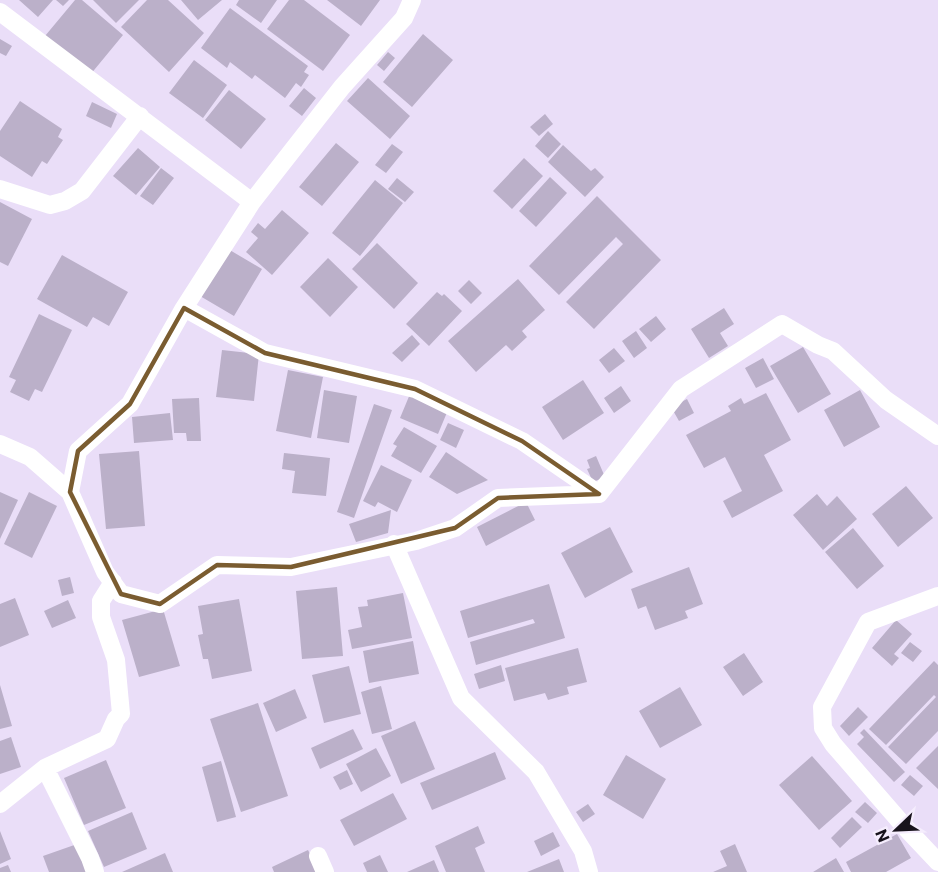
<svg xmlns="http://www.w3.org/2000/svg" width="938" height="872" font-family="Commissioner,sans-serif">
<rect width="100%" height="100%" fill="#eadef8"/>
<path fill="#bbb0c9" d="M19,0H53L38,17Z
M56,0H69L63,6Z
M75,0H82L123,35L90,75L45,36Z
M93,0H139L116,23Z
M147,0H168L204,33L169,72L121,27Z
M181,0H222L198,20Z
M239,0H277L261,23L236,5Z
M289,0H304L350,35L323,71L267,29Z
M327,0H380L361,26Z
M230,8L308,66L304,72L309,75L301,87L296,83L285,98L255,75L252,79L230,62L227,68L201,48Z
M423,34L453,60L412,107L383,82Z
M0,39L12,46L6,56L0,53Z
M388,52L395,58L384,71L377,65Z
M194,60L227,85L203,118L169,93Z
M368,78L410,116L390,139L347,101Z
M304,88L316,98L302,116L289,106Z
M229,90L266,119L241,149L205,120Z
M20,101L62,129L58,137L63,140L47,164L42,161L32,177L0,156V131Z
M92,102L117,114L111,128L86,116Z
M545,114L553,124L539,136L530,127Z
M548,131L561,144L548,158L535,146Z
M336,143L359,162L322,206L299,187Z
M392,144L403,152L386,173L375,165Z
M563,145L591,171L595,168L604,177L585,197L548,162Z
M138,148L160,167L136,195L113,176Z
M524,158L543,176L512,209L493,191Z
M161,168L174,178L153,205L140,196Z
M550,177L567,193L536,227L519,211Z
M397,178L414,192L405,202L388,189Z
M375,180L403,203L360,256L332,233Z
M597,196L661,260L594,329L566,302L623,244L616,237L559,295L529,266Z
M0,202L32,219L8,266L0,262Z
M282,210L309,233L272,275L246,252L258,238L251,232L258,223L265,229Z
M377,243L418,283L394,309L352,269Z
M228,249L262,269L234,316L200,296Z
M62,255L128,292L109,326L93,317L87,327L37,299Z
M328,258L358,287L330,317L300,287Z
M518,279L545,310L522,331L527,337L512,351L506,345L476,372L448,341Z
M469,280L482,293L471,304L458,291Z
M437,292L442,296L444,294L462,311L429,346L406,324Z
M724,308L734,324L720,333L728,346L709,358L691,329Z
M39,314L72,330L42,392L35,389L29,401L10,392L16,380L9,377Z
M656,316L666,329L651,342L639,329Z
M636,331L647,348L634,358L622,341Z
M412,335L420,344L402,362L392,353Z
M803,347L831,394L798,413L770,366Z
M614,348L625,361L609,373L599,360Z
M222,350L259,354L254,401L216,397Z
M763,358L774,379L756,388L745,368Z
M288,370L323,377L311,438L276,431Z
M583,380L604,413L563,440L542,407Z
M621,386L631,401L614,413L604,398Z
M324,390L357,396L349,443L317,438Z
M860,390L880,427L844,447L824,410Z
M766,393L791,440L764,455L783,491L732,518L723,501L742,491L725,457L704,468L686,435L731,411L728,406L741,398L744,404Z
M410,394L448,410L438,434L400,418Z
M199,398L201,441H187L186,433H174L172,399Z
M687,399L694,413L679,421L671,407Z
M374,404L392,410L354,518L337,512Z
M170,413L173,440L134,443L132,417Z
M448,423L464,430L456,448L440,440Z
M404,427L437,446L421,473L391,456L397,446L393,444Z
M139,451L145,526L106,529L99,454Z
M446,452L488,480L457,494L429,477Z
M284,453L330,458L326,496L292,493L295,471L282,469Z
M596,456L605,477L593,482L587,469L590,468L587,460Z
M381,465L412,480L397,512L378,502L375,507L363,501Z
M906,486L933,518L898,547L872,514Z
M0,492L18,500L0,539Z
M29,492L57,506L32,558L4,544Z
M817,494L827,506L837,496L857,519L823,550L793,515Z
M526,502L535,520L486,546L477,527Z
M391,510L388,533L356,542L349,524Z
M610,527L633,572L585,598L561,553Z
M853,528L884,566L857,589L825,552Z
M689,567L703,604L685,611L688,618L655,630L646,606L638,609L631,589Z
M70,577L74,593L62,596L58,580Z
M549,584L565,638L476,665L470,642L535,623L533,619L468,638L460,611Z
M337,587L343,656L302,659L296,591Z
M403,593L412,638L352,649L348,630L362,627L358,607L368,606L367,600Z
M15,598L29,635L0,647V604Z
M239,599L252,671L212,679L208,659H203L198,635L203,634L198,606Z
M68,600L76,618L52,628L44,611Z
M163,609L180,666L139,677L122,620Z
M896,620L912,634L894,654L899,658L892,666L872,648Z
M413,641L419,674L369,683L363,651Z
M910,642L922,651L913,662L901,653Z
M578,648L587,682L567,687L569,694L548,700L545,693L514,701L505,668Z
M744,653L763,682L743,696L723,667Z
M934,661L938,665V731L906,764L888,747L936,697L934,695L886,745L869,729Z
M501,665L505,681L479,689L474,674Z
M349,666L361,714L324,723L312,675Z
M0,685L12,726L0,729Z
M381,686L392,729L372,734L361,692Z
M680,687L702,725L660,748L639,711Z
M295,689L307,718L276,732L263,703Z
M258,703L288,796L241,812L210,719Z
M858,707L868,717L849,736L840,726Z
M415,721L435,769L401,784L381,736Z
M353,729L363,749L320,769L311,748Z
M864,729L905,772L894,782L857,744L864,737L860,733Z
M11,737L21,767L0,774V741Z
M938,746V789L916,768Z
M376,748L391,776L361,792L346,764Z
M495,752L506,779L432,810L420,783Z
M626,755L666,779L643,819L603,795Z
M812,756L852,801L819,830L779,785Z
M106,760L126,808L84,825L64,778Z
M221,761L236,817L217,822L202,767Z
M347,770L353,784L340,790L333,777Z
M910,775L923,786L914,796L901,785Z
M393,793L407,819L354,846L340,820Z
M865,802L877,813L868,823L855,812Z
M588,804L595,814L583,822L576,812Z
M132,812L147,849L104,867L88,831Z
M852,817L862,827L840,848L831,838Z
M478,826L485,843L475,848L485,872H446L435,846Z
M0,831L11,859L0,864Z
M553,832L560,846L541,856L534,841Z
M897,834L911,858L886,872H851L846,862Z
M80,843L91,872H49L43,856Z
M735,844L747,872H713L727,866L720,851Z
M308,850L319,872H274L272,867Z
M165,853L173,872H122Z
M380,855L388,872H367L363,863Z
M836,858L844,872H813Z
M559,859L564,872H527Z
M434,860L439,872H407Z
M8,865L11,872H0V868Z"/>
<g fill="none" stroke-linecap="round" stroke-linejoin="round">
<path stroke="#fff" stroke-width="18" d="M0,12L252,202
M0,189L50,205L65,201L82,191L140,116
M184,308L265,353L415,389L522,441L599,494
M0,444L30,457L70,492L105,572L121,594L160,604L217,565L291,567L416,541L455,528L498,498L599,494L681,389L782,324L818,345L833,351L886,400L938,436
M70,492L78,451L130,404L184,308L252,202L342,87L404,18L412,0
M394,544L461,698L536,772L583,851L589,872
M938,596L868,622L822,707L823,728L833,744L904,826L938,862
M45,768L90,858L95,872
M0,804L45,768L107,739L116,719L121,714L116,660L101,617V601L113,582
M318,856L325,872"/>
</g>
<path fill="none" stroke="#7a5c30" stroke-width="4.5" stroke-linejoin="round" d="M184,308L265,353L415,389L522,441L599,494L498,498L455,528L291,567L217,565L160,604L121,594L70,492L78,451L130,404Z"/>
<g transform="translate(896 830) rotate(247)" stroke="#f5edfd" stroke-width="4.5" paint-order="stroke">
<path d="M0-4.5L10 22L0 15L-10 22Z" fill="#18131c"/>
<text y="-9" font-size="16" font-weight="bold" text-anchor="middle" fill="#18131c">N</text>
</g>
</svg>
